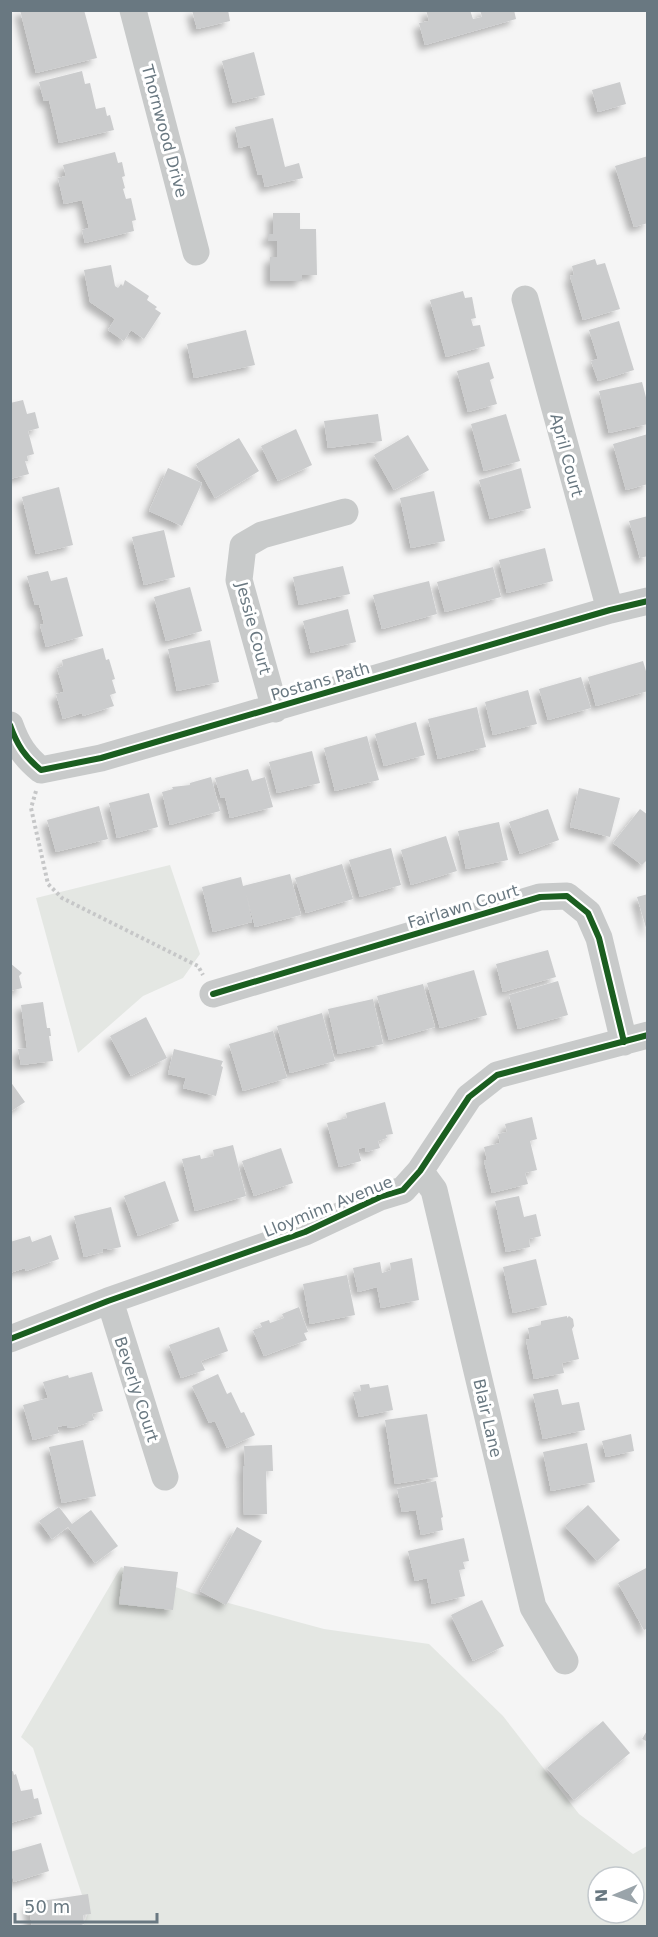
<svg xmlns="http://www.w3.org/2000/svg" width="658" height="1937" font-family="'DejaVu Sans',sans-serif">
<defs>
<filter id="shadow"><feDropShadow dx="-5.5" dy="5.5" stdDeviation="3" flood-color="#0004"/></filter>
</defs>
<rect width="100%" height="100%" fill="#f5f5f5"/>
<path fill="#e4e7e3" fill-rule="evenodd" d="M170,865L200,954L183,978L143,996L78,1053L36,898Z
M121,1567L192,1593L324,1629L429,1644L503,1716L579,1814L633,1854L647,1846V1926H83L88,1913L33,1748L21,1737ZM598,1877H634V1913H598Z"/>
<path fill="#cbcccd" filter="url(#shadow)" d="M20,10H84L97,58L36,73Z
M192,10H228L230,21L197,29Z
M426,10H470L473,19L482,17L480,10H514L516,19L425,45L419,23L429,21Z
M254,52L265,95L233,103L222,61Z
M82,71L85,84L90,83L96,109L105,107L107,116L110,115L114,130L59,143L49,100L44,101L39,82Z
M620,82L626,104L598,112L592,90Z
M273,118L285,167L299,163L303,178L265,187L262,174L258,175L250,145L239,148L235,127Z
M115,152L118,163L122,162L125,176L122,177L125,188L123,189L126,199L131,198L136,220L132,221L134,231L85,243L82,230L89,228L82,200L64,204L58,178L66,176L63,165Z
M648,156V223L634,227L615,166Z
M273,213H300V229H316L317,275H302V281H270V257H277V241H268V234H273Z
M595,259L597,265L605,263L620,309L583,320L570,276L574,275L572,266Z
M111,265L115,286L118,288L121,284L123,286L125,280L149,296L147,300L157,307L155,309L161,313L144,339L131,330L124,341L108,330L115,319L90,302L84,270Z
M463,291L465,298L472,297L476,318L471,319L473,326L480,325L485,346L446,357L430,300Z
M619,321L634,370L598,381L591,361L598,359L589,330Z
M246,330L255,365L194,378L187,344Z
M489,362L494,378L490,380L497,404L468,412L457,371Z
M642,382L648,405V424L609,433L599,391Z
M23,400L27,414L35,412L39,428L28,431L34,454L27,456L28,461H25L29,474L10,479V403Z
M378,414L382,441L328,448L324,421Z
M506,414L520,461L484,471L471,424Z
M296,429L312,465L278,481L261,446Z
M648,434V484L626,490L613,444Z
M408,435L429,470L394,490L374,455Z
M239,438L259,471L215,498L196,464Z
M168,468L202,483L182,526L149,511Z
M521,468L531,508L490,519L479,480Z
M59,487L73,545L36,554L22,497Z
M434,491L445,541L411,548L400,498Z
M648,516V556L640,558L629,521Z
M164,530L175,577L144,585L132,537Z
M545,548L553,581L507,593L499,560Z
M343,566L350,594L299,605L293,577Z
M493,567L501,597L445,612L437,582Z
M48,571L51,581L67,577L83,636L46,647L40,625L44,624L39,604L35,605L27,576Z
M429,581L437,614L382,629L373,595Z
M190,587L202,631L166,641L154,597Z
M348,609L356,642L311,653L303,621Z
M210,640L219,682L177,691L168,649Z
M103,648L106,660L109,659L115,679L112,680L116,693L110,695L114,706L83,716L82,713L63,719L56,694L64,692L57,668L63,666L62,660Z
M643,661L648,678V691L596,706L588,677Z
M581,677L591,708L548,720L539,689Z
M528,690L537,724L493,735L485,702Z
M477,707L486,747L438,759L428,719Z
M416,722L425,755L384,766L375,734Z
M367,736L379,780L335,791L324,748Z
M312,751L320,783L277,793L269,762Z
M248,769L252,781L265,777L273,807L230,818L225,797L221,798L215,778Z
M211,777L220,811L170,825L162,792L173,789L172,787L190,785V783Z
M579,788L620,798L610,837L570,827Z
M149,793L158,827L117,838L109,803Z
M99,806L108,839L56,852L47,820Z
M548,809L559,840L520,854L509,822Z
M640,809L648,815V859L642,865L613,843Z
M499,822L508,860L466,869L458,831Z
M446,836L457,871L411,885L401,850Z
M391,848L401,885L360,897L349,860Z
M342,864L353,899L306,913L295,878Z
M290,874L301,915L255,927L246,893L252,922L213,932L202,887L241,877L243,886Z
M648,894V931H647L637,897Z
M548,950L556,977L503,992L496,964Z
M10,963L22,973L19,976L22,988L10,991Z
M474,970L487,1015L440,1028L427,983Z
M558,981L568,1015L518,1029L509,995Z
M423,984L435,1027L389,1040L377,996Z
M373,999L383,1044L338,1054L328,1009Z
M43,1002L47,1028H50L51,1036H49L53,1061L21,1065L18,1049L27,1048L21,1005Z
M322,1013L335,1061L290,1073L277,1026Z
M146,1017L167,1058L131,1076L110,1036Z
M273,1031L287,1078L243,1091L229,1044Z
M174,1049L223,1061L221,1066L223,1067L216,1096L183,1088L186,1078L168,1074Z
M10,1081L25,1102L10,1112Z
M385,1102L393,1134L386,1135L387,1138L378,1141L380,1148L366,1152L365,1147L358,1149L361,1161L339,1167L327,1123L347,1118L346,1113Z
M532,1117L537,1139L530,1141L537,1170L525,1173L528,1184L492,1193L484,1161L487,1160L484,1147L500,1143L498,1134L507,1132L505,1124Z
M233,1145L246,1196L195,1211L182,1159L200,1155L201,1159L214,1156L213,1150Z
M281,1148L293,1183L254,1196L242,1161Z
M165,1181L179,1221L138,1236L124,1196Z
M519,1196L524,1217L536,1214L541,1236L529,1239L530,1247L506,1252L495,1201Z
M111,1207L121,1247L107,1250V1248L102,1249L103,1252L84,1257L74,1216Z
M51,1235L59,1259L26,1271L25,1268L10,1273V1242L30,1236L32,1242Z
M412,1258L419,1300L381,1308L377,1287L358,1292L353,1268L380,1262L382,1273L391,1270L390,1263Z
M536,1259L547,1305L513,1313L503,1267Z
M347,1275L355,1315L310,1324L303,1284Z
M299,1307L308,1332L304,1333L307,1340L264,1356L253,1330L262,1327L260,1323L269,1320L270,1323L284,1318L282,1314Z
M567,1316V1318L569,1316L573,1319L574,1326L572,1329L579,1359L562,1363L564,1373L534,1379L526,1340L530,1339L528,1328L541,1325V1321Z
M219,1327L228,1351L201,1361L205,1370L181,1378L169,1345Z
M92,1372L103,1411L92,1414L94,1420L87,1422V1423L75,1427L67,1428V1425L57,1427L59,1433L33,1440L23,1405L48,1398L43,1382L68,1375L69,1378Z
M218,1374L227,1394L231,1392L241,1413L244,1412L255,1435L227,1448L215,1421L209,1423L192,1386Z
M369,1384L370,1388L388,1385L393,1410L359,1417L353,1392L361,1391L360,1385Z
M558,1389L562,1405L579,1402L585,1430L543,1439L533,1394Z
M427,1414L438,1477L395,1484L385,1420Z
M631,1434L634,1451L606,1457L602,1441Z
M83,1440L96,1496L62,1503L49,1447Z
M587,1443L595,1482L551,1491L543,1452Z
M272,1445L273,1471H266L267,1514L244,1515L243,1466H245L244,1446Z
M436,1481L443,1517L441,1518L443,1530L421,1535L416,1510L402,1512L397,1489Z
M588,1505L620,1540L597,1561L565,1526Z
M59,1507L72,1524L91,1510L118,1546L95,1563L68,1527L52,1539L39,1521Z
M237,1527L262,1541L226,1605L200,1591Z
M464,1538L469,1561L463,1562L465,1569L459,1570L465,1596L432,1604L427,1578L415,1581L408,1551Z
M124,1566L178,1572L173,1610L119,1604Z
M648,1567V1628L644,1630L618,1583Z
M482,1600L504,1646L473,1661L451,1615Z
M603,1721L630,1753L574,1800L547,1768Z
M648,1729V1742L642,1739Z
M13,1771L14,1775L16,1774L21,1791L32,1789L34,1799L38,1798L42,1814L10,1823V1772Z
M41,1843L49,1871L14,1882L10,1868V1852Z
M88,1894L91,1914L83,1915L84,1924L81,1925V1926H32L28,1903Z"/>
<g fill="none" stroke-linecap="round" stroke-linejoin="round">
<path stroke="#c6c7c8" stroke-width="4" stroke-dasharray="3 3" stroke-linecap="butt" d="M36,791L31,808L48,884L62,898L198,966L203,975"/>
<path stroke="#c8caca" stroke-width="27" d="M133,10L196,252
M525,299L610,610
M275,709L239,580L243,546L262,535L345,512
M10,725C17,745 25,757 41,770L101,758L610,610L648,601
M213,994L540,897L567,896L588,913L599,938L624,1042
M420,1171L434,1190L533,1607L565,1661
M110,1301L165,1477
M10,1339L108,1301L305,1232L380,1197L403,1190L420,1171L469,1097L497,1075L648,1035"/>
<g stroke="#fff" stroke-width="10">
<path id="cycleway" d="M10,725C17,745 25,757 41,770L101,758L610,610L648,601
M213,994L540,897L567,896L588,913L599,938L624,1042
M10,1339L108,1301L305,1232L380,1197L403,1190L420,1171L469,1097L497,1075L648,1035"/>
</g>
<use href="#cycleway" stroke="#1b5e20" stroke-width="6"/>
</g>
<g text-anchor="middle" stroke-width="6" stroke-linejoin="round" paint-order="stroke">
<g font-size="16" fill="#697881" stroke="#fff">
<text transform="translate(165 131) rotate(75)" y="6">Thornwood Drive</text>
<text transform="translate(567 455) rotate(75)" y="6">April Court</text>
<text transform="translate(254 628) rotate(75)" y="6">Jessie Court</text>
<text transform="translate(320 681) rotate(-16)" y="6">Postans Path</text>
<text transform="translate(463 906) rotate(-17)" y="6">Fairlawn Court</text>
<text transform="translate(328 1206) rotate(-22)" y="6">Lloyminn Avenue</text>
<text transform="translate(137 1389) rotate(72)" y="6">Beverly Court</text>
<text transform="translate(488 1418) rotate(77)" y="6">Blair Lane</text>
</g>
</g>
<rect width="658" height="1937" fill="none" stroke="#697881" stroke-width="24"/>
<g transform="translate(616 1895) rotate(268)"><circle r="28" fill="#ffffff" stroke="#c3c9cd" stroke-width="1.5"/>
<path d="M0-4.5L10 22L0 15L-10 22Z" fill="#9aa4aa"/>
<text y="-9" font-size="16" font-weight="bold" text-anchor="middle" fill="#697881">N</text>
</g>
<path d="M15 1913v9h142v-9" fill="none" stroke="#697881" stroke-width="3"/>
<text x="24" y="1913" font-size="18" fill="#697881" stroke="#ffffff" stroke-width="4.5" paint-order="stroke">50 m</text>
</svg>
